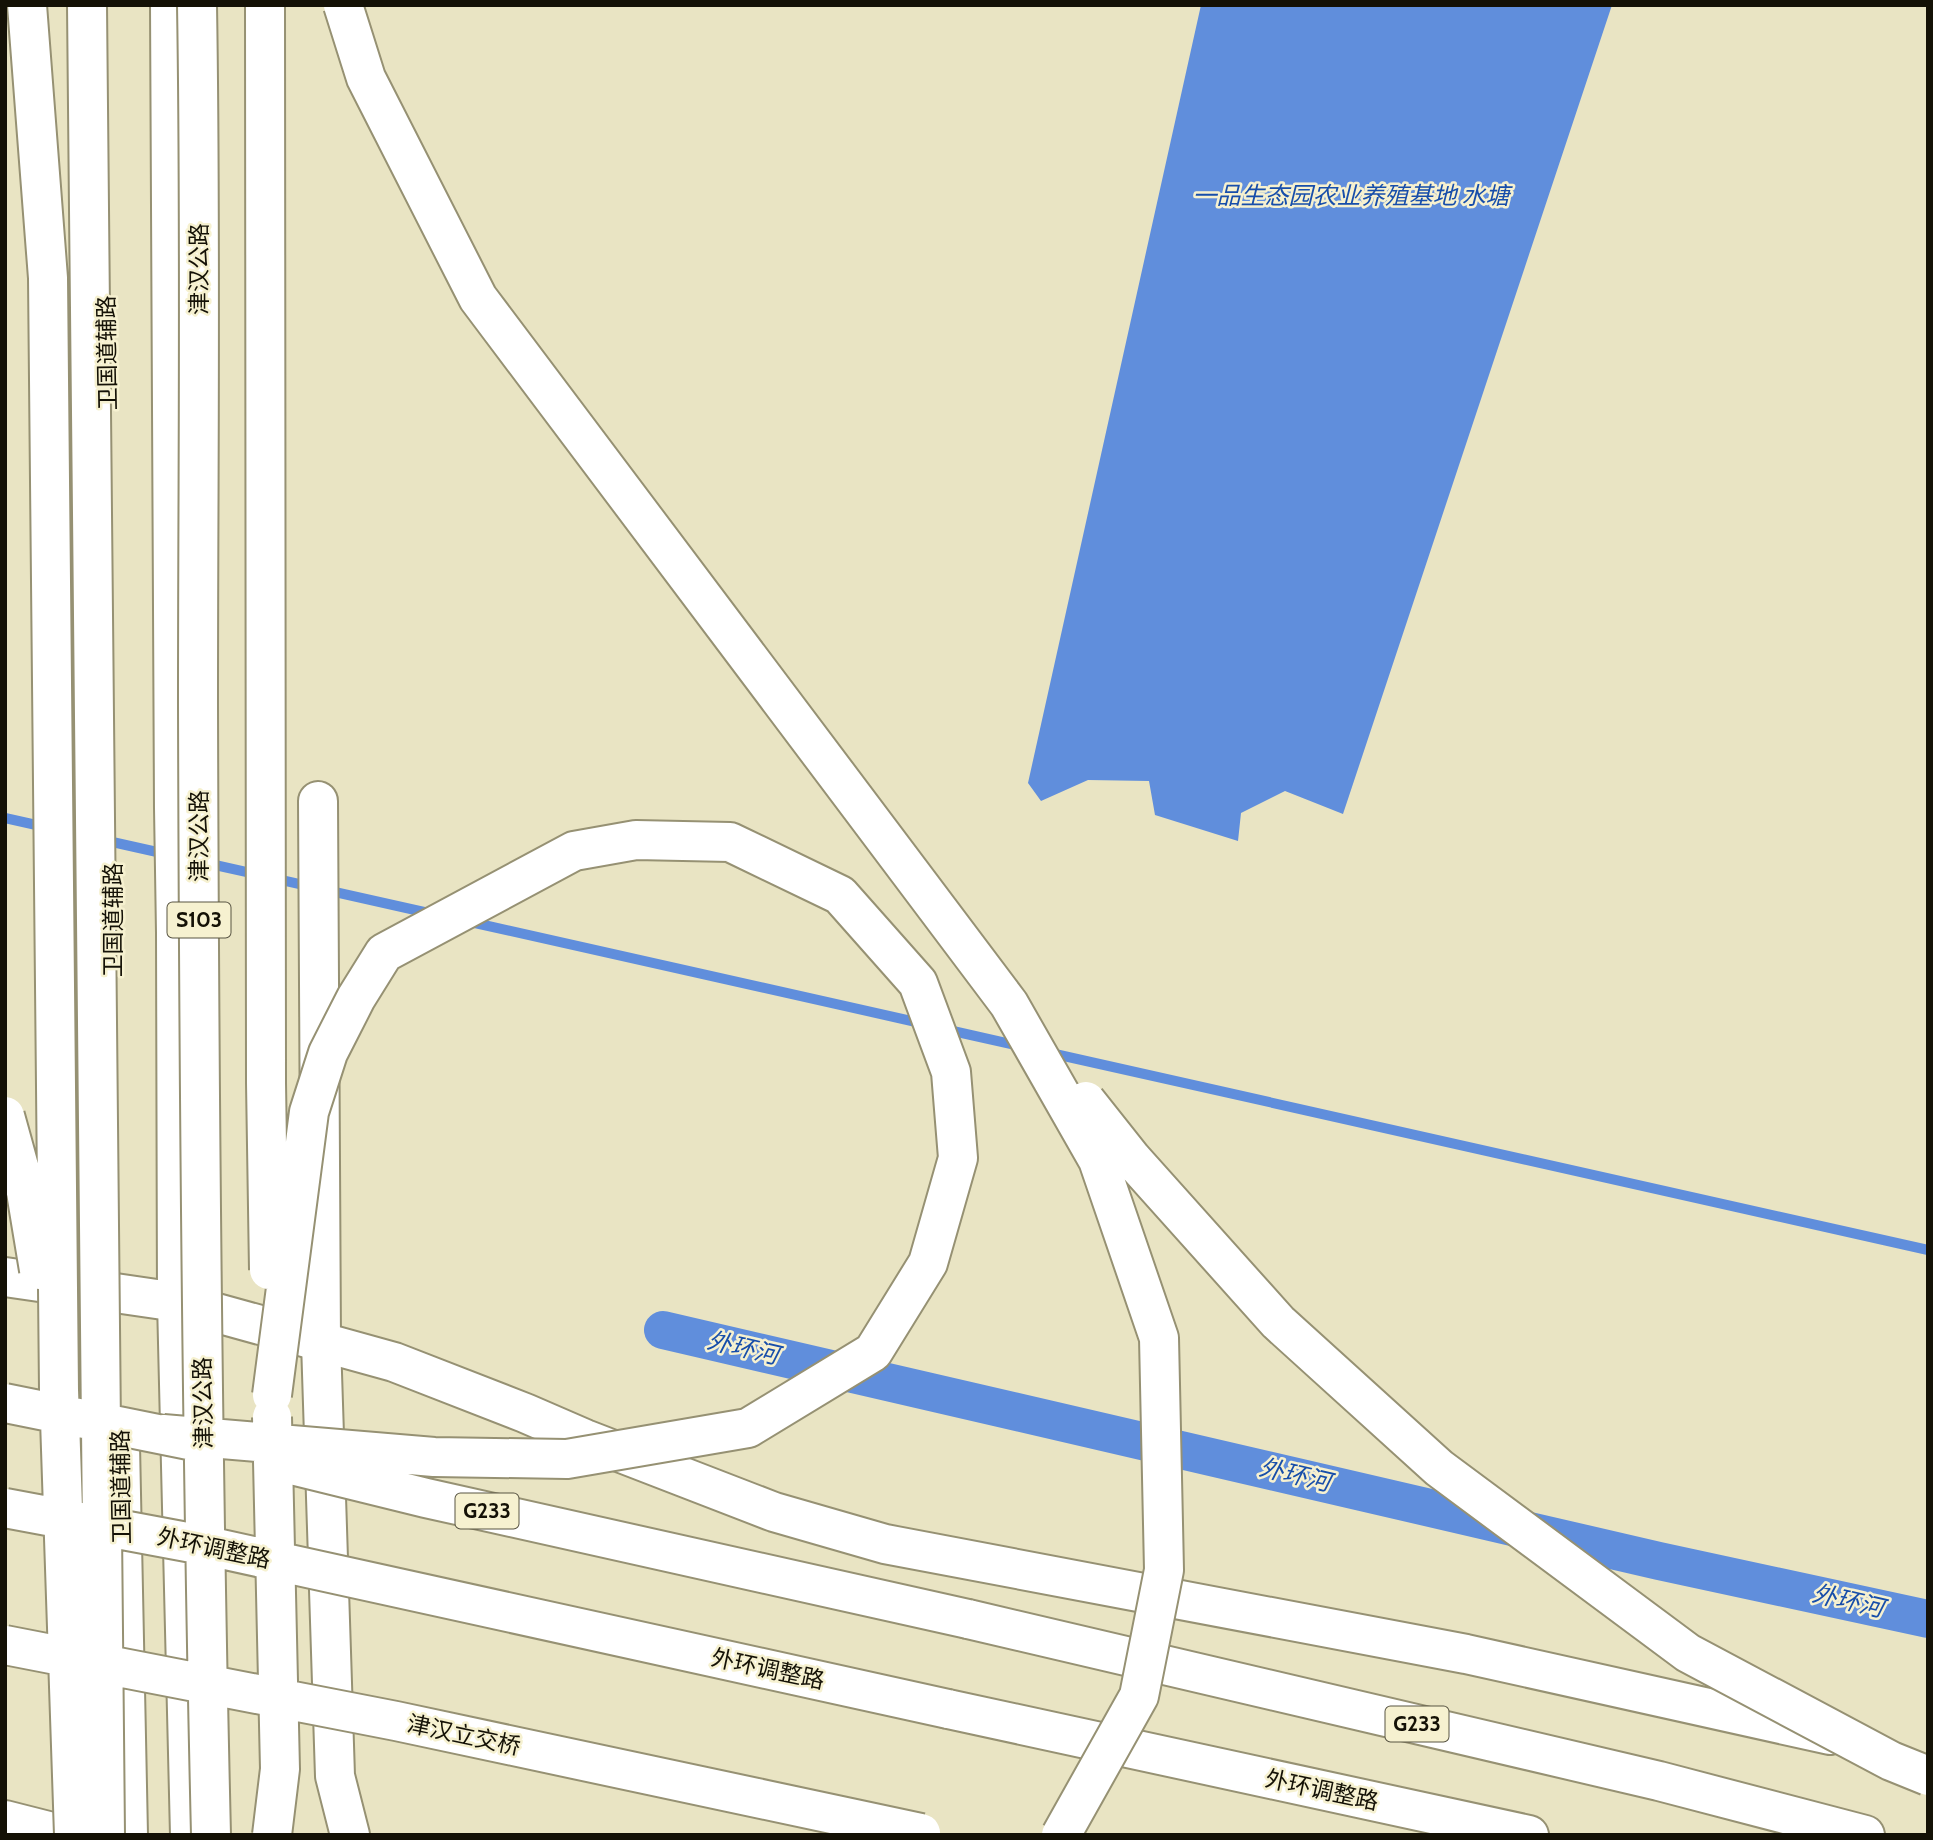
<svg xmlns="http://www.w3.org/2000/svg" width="1933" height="1840" font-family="Cabin,'Noto Sans SC',sans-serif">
<rect width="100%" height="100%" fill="#e9e4c3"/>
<path fill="#608edc" d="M1201,5H1612L1343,814L1285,791L1241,813L1238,841L1155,815L1149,781L1088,780L1041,801L1028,783Z"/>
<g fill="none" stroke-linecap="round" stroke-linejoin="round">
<path stroke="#608edc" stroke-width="10" d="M5,818L166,854
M206,863L433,914
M466,921L925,1024
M944,1029L1024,1047
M1046,1052L1928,1250"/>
<path stroke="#608edc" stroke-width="38" d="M663,1330L1659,1561L1928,1619"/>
<g stroke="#969173" stroke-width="42">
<path id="minor" d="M318,801L321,1342L335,1776L350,1835"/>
</g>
<g stroke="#969173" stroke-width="42">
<path id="major" d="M170,5L174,808L176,933L177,1302L190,1835
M5,1277L177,1302L394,1362L525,1413L585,1439L774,1512L885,1544L1466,1654L1830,1735
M120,1445L128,1835
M5,1820L64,1835"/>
</g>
<g stroke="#969173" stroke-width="42">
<path id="highway" d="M968,1619L1659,1781L1865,1835
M948,1709L1529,1835"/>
</g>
<use href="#minor" stroke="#fff" stroke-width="38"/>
<use href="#major" stroke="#fff" stroke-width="38"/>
<use href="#highway" stroke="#fff" stroke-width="38"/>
<g stroke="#969173" stroke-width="42" stroke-linecap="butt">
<path id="highway-bridge" d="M27,5L48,278L59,1390L74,1835
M87,5L105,1835
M197,5C201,238 198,471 198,704C199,1081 202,1458 211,1835
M265,5L266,1083L269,1270
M343,5L366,78L478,298L1009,1004L1098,1160L1159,1338L1164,1570L1139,1696L1061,1835
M1086,1101L1132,1159L1278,1322L1439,1468L1688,1653L1891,1761L1928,1776
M5,1116L26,1192L39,1270
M5,1403L188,1440
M163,1434L434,1457L567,1459L748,1428L873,1352L928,1263L958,1158L951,1072L918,983L840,895L730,842L636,840L574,851L384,953L356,998L328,1053L309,1112L272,1395
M284,1463L426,1498L968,1619
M5,1508L203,1545L948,1709
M5,1645L396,1721L921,1833
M272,1835L280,1769L272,1417"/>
</g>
<use href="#highway-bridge" stroke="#fff" stroke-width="38"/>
</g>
<g text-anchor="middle" stroke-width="5" stroke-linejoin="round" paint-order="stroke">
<g fill="#f6f1d0" stroke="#585443" stroke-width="2">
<rect x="167.5" y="902.5" width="63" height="35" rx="5"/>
<rect x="455.5" y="1493.5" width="63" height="35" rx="5"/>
<rect x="1385.5" y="1706.5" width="63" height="35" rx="5"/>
</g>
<g font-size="21" font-weight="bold" fill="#141106">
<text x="199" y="927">S103</text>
<text x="487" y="1518">G233</text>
<text x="1417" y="1731">G233</text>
</g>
<g font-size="23" fill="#141106" stroke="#f6f1d0">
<text transform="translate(199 269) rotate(-90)" y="8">津汉公路</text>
<text transform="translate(107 353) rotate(-91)" y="8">卫国道辅路</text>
<text transform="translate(199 836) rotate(-90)" y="8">津汉公路</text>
<text transform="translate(113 920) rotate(-90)" y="8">卫国道辅路</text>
<text transform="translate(203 1403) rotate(-91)" y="8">津汉公路</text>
<text transform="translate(121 1487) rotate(-91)" y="8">卫国道辅路</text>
<text transform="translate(214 1548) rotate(12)" y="8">外环调整路</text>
<text transform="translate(768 1669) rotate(12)" y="8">外环调整路</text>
<text transform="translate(464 1735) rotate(12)" y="8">津汉立交桥</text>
<text transform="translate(1322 1790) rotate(12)" y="8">外环调整路</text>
</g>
<g font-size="24" font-style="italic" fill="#174eaa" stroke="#f6f1d0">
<text x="1351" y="204">一品生态园农业养殖基地 水塘</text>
<text transform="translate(743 1348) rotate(13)" y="8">外环河</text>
<text transform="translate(1295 1475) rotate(13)" y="8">外环河</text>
<text transform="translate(1848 1601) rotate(13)" y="8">外环河</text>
</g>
</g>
<rect width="1933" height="1840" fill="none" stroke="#141106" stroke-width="14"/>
</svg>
